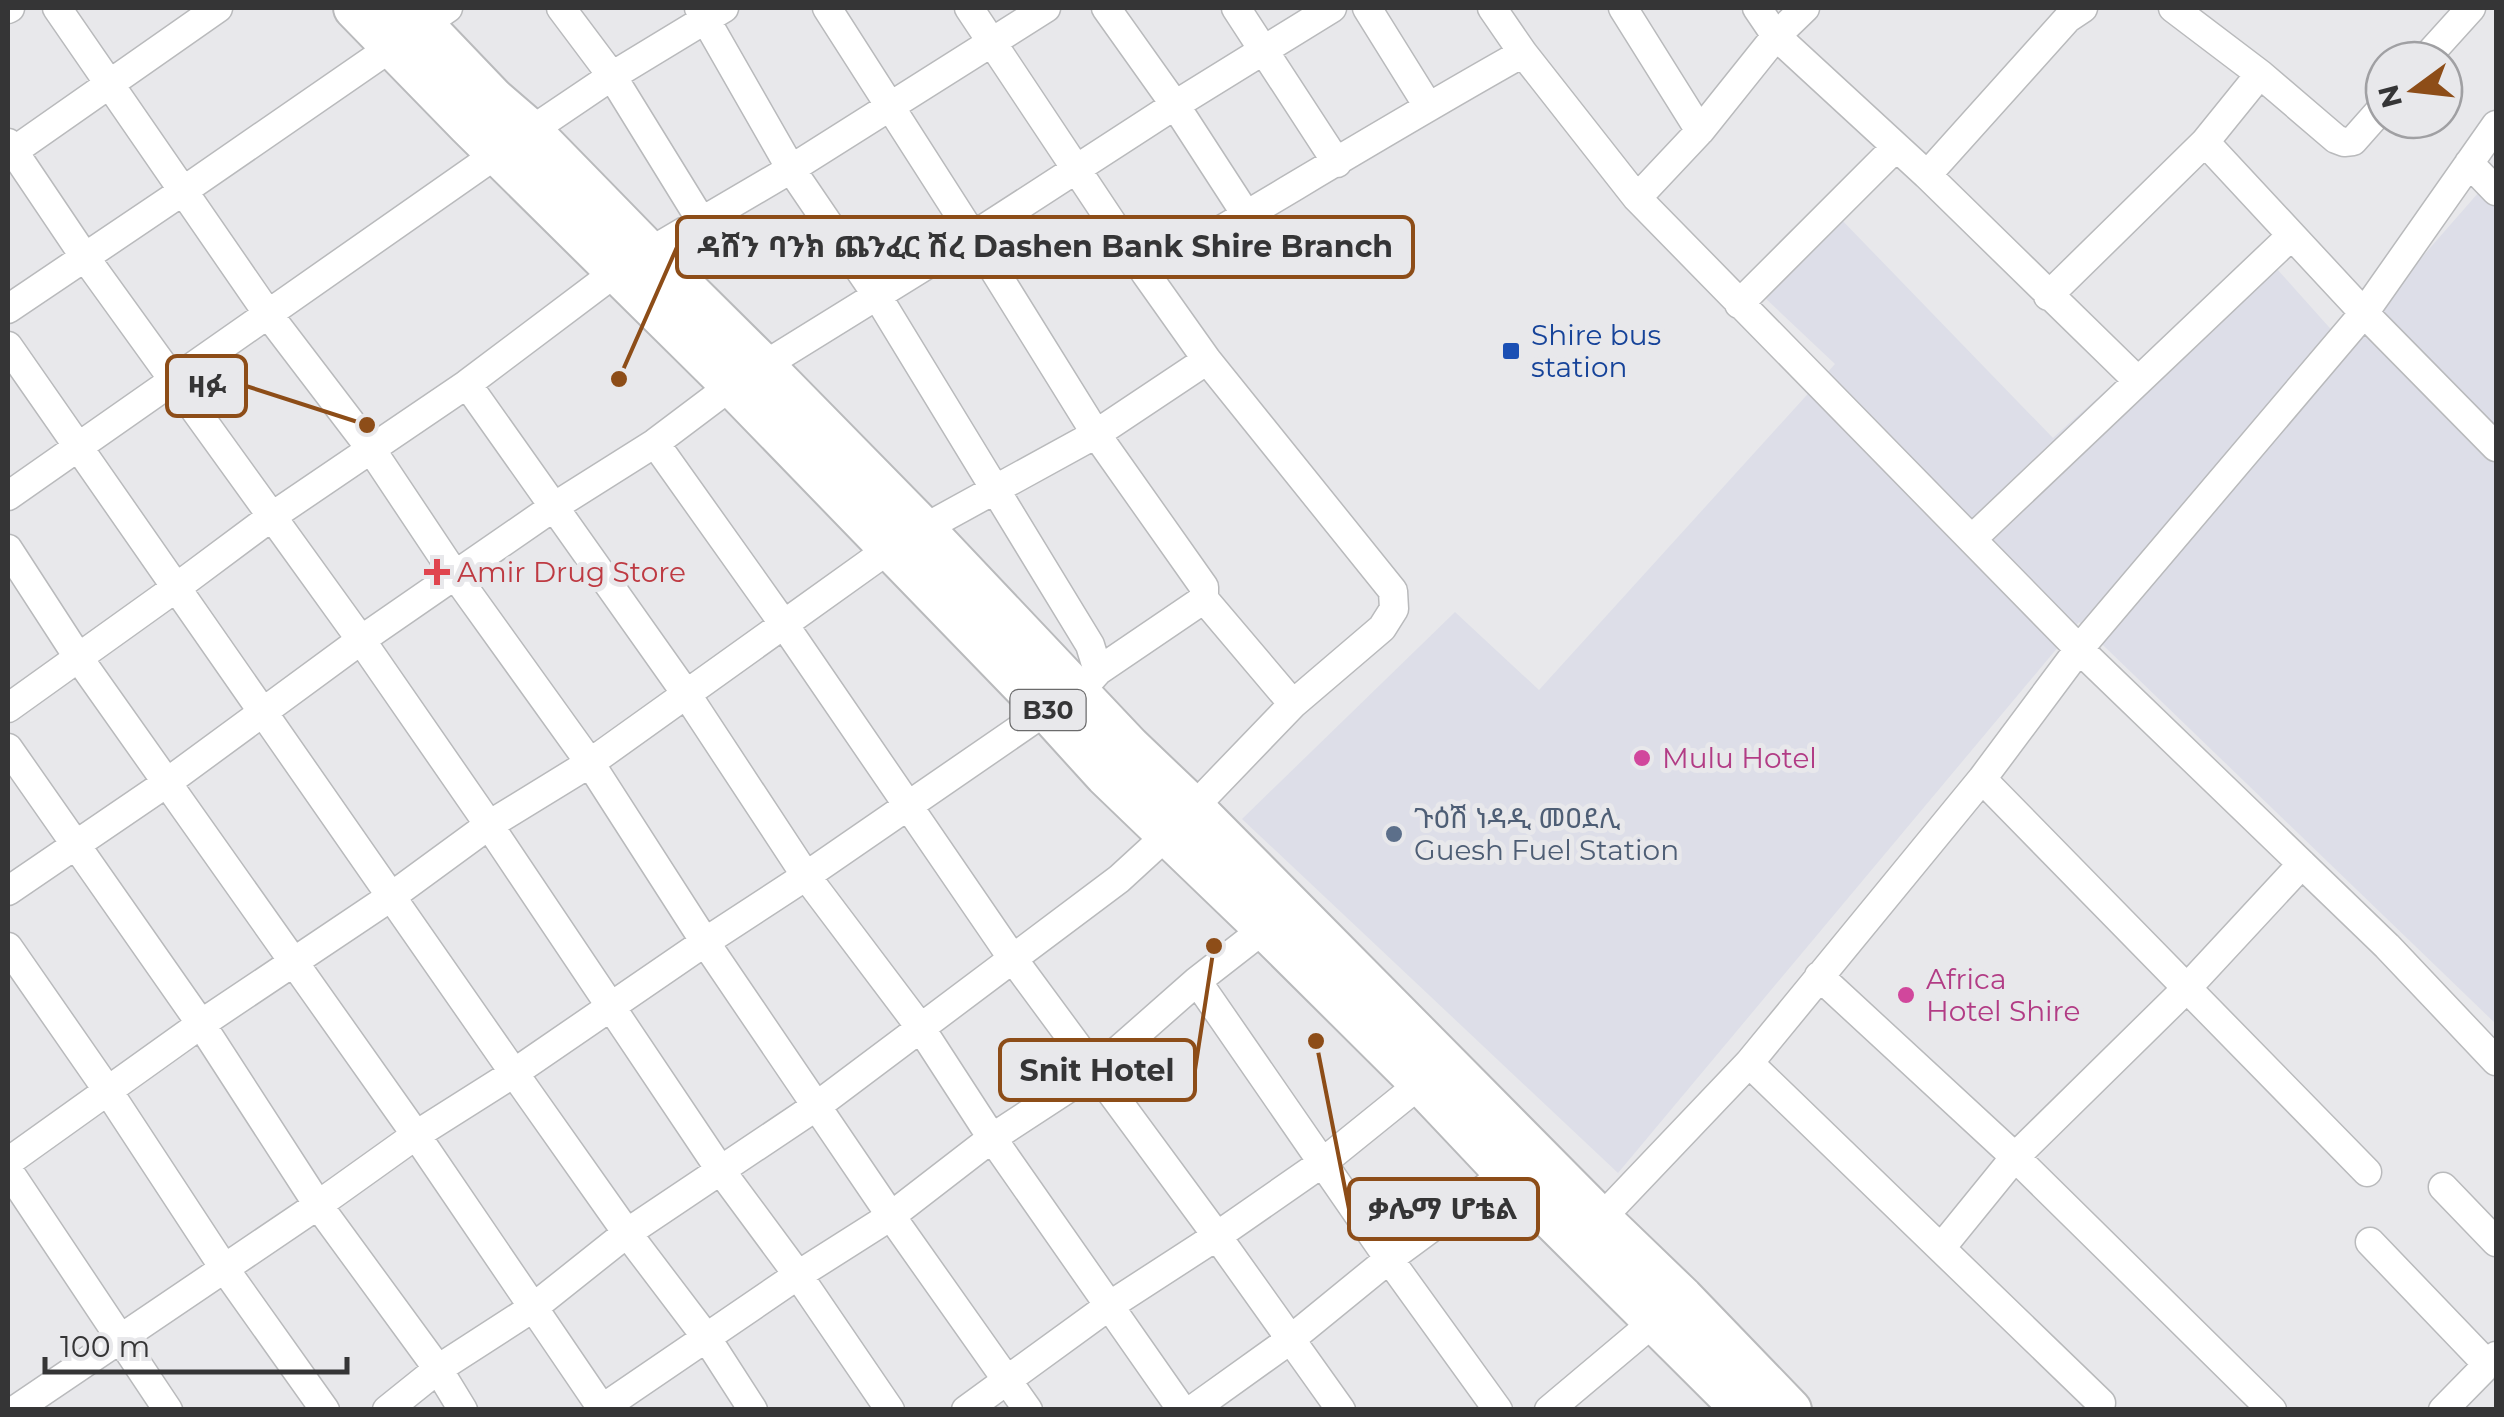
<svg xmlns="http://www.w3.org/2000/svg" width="2504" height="1417" font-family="Montserrat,'Noto Sans Ethiopic',sans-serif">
<rect width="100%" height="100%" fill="#e8e8eb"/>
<path fill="#dddee8" d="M2493,176L2496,180V1024L2079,622L1618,1173L1242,819L1455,612L1539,690L1835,364L1763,296L1837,215L2053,438L2261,251L2345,345Z"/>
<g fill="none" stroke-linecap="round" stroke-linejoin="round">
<g stroke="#b9babc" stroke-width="31">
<path id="minor" d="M57,8L268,314L371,449L455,575L590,763L705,942L891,1216L1028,1410
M561,8L612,76L702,222
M699,8L791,169L876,294L1090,645L1098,671
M827,8L973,236L1096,434L1204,587V599L1293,704
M1106,8L1175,105L1247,216
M1236,8L1337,163
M1367,8L1428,106
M1492,8L1523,53L1637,198L2079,649L2387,946L2496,1061
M1623,8L1700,131
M1757,8L1776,36L1927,175L2138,381
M2173,8L2260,74L2336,139L2344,142L2353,141L2384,106
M8,9L10,8
M2424,60L2471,8
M2205,142L2364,313L2496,447
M8,143L84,256L361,640L489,825L721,1171L798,1275L890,1410
M8,155L218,8
M2469,163L2496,191
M1927,175L2068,18L2083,8
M1637,198L1700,131L1776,36L1805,8
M1146,274C1272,201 1396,124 1523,53
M2048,296L2205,142L2260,74
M1739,304L1895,148
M8,309L183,191L448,8
M8,346L514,1073L627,1233L706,1337L753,1410
M763,366L973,236L1175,105L1332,8
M467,384L687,695L806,876L920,1027L992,1138L1182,1410
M655,443L783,623L1013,959L1217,1236L1341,1410
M8,496L498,153L612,76L724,8
M923,529L1096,434L1207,360
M1972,539L2291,236
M8,549L78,657L416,1135L603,1410
M1088,682L1098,671L1204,599
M8,708L177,587L271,517L467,384L617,271L791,169L1046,8
M8,748L201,1024L318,1205L438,1369L463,1410
M1982,779L2367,1172
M8,891L165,784L361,640L555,506L655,443L732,385
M8,947L108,1091L224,1268L325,1410
M1819,976L2015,1157L2272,1410
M1197,981L1389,1259L1498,1410
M1749,1063L2101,1403
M8,1162L201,1024L392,896L489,825L590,763L889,549
M8,1170L168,1410
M2443,1187L2496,1242
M1591,1229L1749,1063L1982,779L2079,649L2364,313L2496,125
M2370,1242L2488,1365
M1941,1248L2015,1157L2186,989L2302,864
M15,1410L318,1205L416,1135L514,1073L705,942L806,876L1047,710
M387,1410L438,1369L534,1307L627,1233L818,1105L1119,879L1167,835L1293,704L1382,628L1394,609L1393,591L1207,360L1146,274L969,8
M600,1410L798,1275L891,1216L992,1138L1096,1070L1197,981L1265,928
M966,1410L1109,1306L1217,1236L1322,1163L1431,1075
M1192,1410L1291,1339L1389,1259L1518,1164
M1549,1410L1656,1320
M2443,1410L2496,1356"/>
</g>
<g stroke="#b9babc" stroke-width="46">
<path id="highway" d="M355,8L469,125L732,385L1047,710L1106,775L1265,928L1421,1083L1506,1173L1744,1410
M406,8L493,99L530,131L649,253L763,366L923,529L1129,747L1193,808L1601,1220L1682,1298L1790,1410"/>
</g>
<use href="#minor" stroke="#fff" stroke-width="28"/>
<use href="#highway" stroke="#fff" stroke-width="42"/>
</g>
<rect fill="#1a4fb4" stroke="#e8e8eb" stroke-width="4" x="1501" y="341" width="20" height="20" rx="5"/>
<path fill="#e0444e" stroke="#e8e8eb" stroke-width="4" d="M432 557h10v10h10v10h-10v10h-10v-10h-10v-10h10z"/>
<g fill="#d1479c" stroke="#e8e8eb" stroke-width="4">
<circle cx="1642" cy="758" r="10"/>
<circle cx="1906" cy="995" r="10"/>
</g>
<circle fill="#5c6f8a" stroke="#e8e8eb" stroke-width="4" cx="1394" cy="834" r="10"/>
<g text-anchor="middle" stroke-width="10" stroke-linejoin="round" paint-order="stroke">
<rect fill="#e8e8eb" stroke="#6b6b6c" stroke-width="2.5" x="1010.5" y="690" width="75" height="40" rx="8"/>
<g font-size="25" font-weight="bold" fill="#353536">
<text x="1048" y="719">B30</text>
</g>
<g font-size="28" fill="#164399" stroke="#e8e8eb" text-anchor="start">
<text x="1531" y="345">Shire bus<tspan x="1531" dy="32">station</tspan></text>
</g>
<g font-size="28" fill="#be3a42" stroke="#e8e8eb" text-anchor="start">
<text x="457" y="582">Amir Drug Store</text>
</g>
<g font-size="28" fill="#b23c85" stroke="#e8e8eb" text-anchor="start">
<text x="1662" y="768">Mulu Hotel</text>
<text x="1926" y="989">Africa<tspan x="1926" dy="32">Hotel Shire</tspan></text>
</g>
<g font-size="28" fill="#4e5e75" stroke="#e8e8eb" text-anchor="start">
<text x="1414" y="828">ጉዕሽ ነዳዲ መዐደሊ<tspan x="1414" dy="32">Guesh Fuel Station</tspan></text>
</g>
</g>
<path fill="none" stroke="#8d4d18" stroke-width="4" d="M619 379L677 247M367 425L246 386M1214 946L1195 1070M1316 1041L1349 1209"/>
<g fill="#8d4d18" stroke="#e8e8eb" stroke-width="4">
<circle cx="619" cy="379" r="10"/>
<circle cx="367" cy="425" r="10"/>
<circle cx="1214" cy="946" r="10"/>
<circle cx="1316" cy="1041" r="10"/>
</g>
<g fill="#e8e8eb" stroke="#8d4d18" stroke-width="4">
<rect x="677" y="217" width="736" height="60" rx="10"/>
<rect x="167" y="356" width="79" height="60" rx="10"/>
<rect x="1000" y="1040" width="195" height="60" rx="10"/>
<rect x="1349" y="1179" width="189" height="60" rx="10"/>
</g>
<g font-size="30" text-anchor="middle" font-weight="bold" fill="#353536">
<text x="1045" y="257">ዳሸን ባንክ ጨንፈር ሽረ Dashen Bank Shire Branch</text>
<text x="207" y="397">ዛፉ</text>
<text x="1097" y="1081">Snit Hotel</text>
<text x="1443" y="1219">ቃሌማ ሆቴል</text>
</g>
<rect width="2504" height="1417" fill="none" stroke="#353536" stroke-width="20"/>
<g transform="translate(2414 90) rotate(255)"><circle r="48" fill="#e8e8eb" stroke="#a0a0a3" stroke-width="2.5"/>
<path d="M0-8L18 38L0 25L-18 38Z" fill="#8d4d18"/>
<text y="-15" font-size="28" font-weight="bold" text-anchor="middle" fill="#353536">N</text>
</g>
<path d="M45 1357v15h302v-15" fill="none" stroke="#353536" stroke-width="5"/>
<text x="60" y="1357" font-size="30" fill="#353536" stroke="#e8e8eb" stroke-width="8" paint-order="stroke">100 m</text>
</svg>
